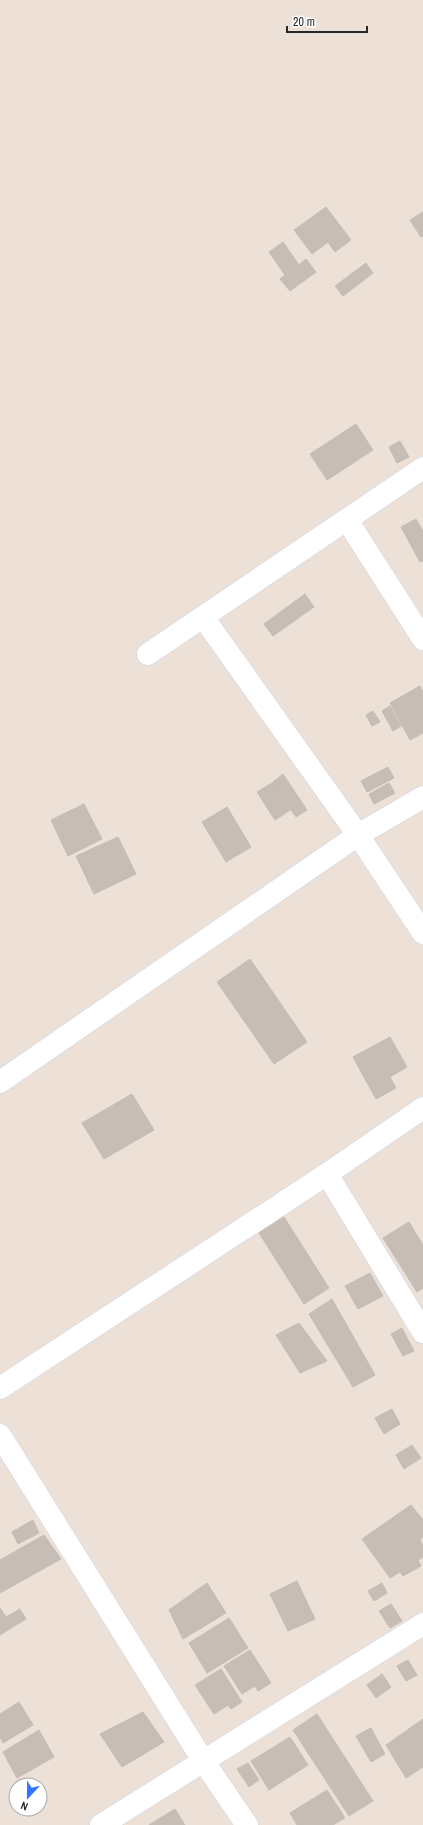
<svg xmlns="http://www.w3.org/2000/svg" width="423" height="1825" font-family="'Archivo Narrow',sans-serif">
<rect width="100%" height="100%" fill="#ece0d7"/>
<path fill="#c7bdb7" stroke="#c7bcb1" d="M326,207L351,240L335,252L328,242L312,254L294,230Z
M423,212V236L421,237L410,220Z
M283,242L299,265L306,259L316,272L290,291L280,279L285,275L269,252Z
M366,263L373,273L343,296L335,286Z
M356,424L373,450L327,480L310,454Z
M400,441L409,457L397,463L389,447Z
M416,519L423,531V561L420,562L401,527Z
M305,594L314,607L273,636L264,624Z
M420,686L423,692V733L410,740L390,703Z
M390,706L401,726L393,731L382,711Z
M373,711L380,722L372,726L366,715Z
M388,767L394,778L367,792L361,781Z
M283,774L307,810L296,817L272,783Z
M272,783L290,810L275,820L257,792Z
M389,783L395,793L374,804L369,794Z
M84,804L102,839L68,856L51,820Z
M227,807L251,847L226,862L202,822Z
M118,837L136,874L94,894L76,856Z
M250,959L307,1042L274,1064L217,982Z
M390,1037L407,1067L390,1077L396,1088L376,1099L353,1057Z
M132,1094L154,1130L104,1159L82,1123Z
M284,1217L329,1288L304,1304L259,1233Z
M409,1222L423,1245V1288L417,1292L383,1238Z
M370,1273L383,1296L358,1309L345,1286Z
M332,1299L375,1375L353,1387L309,1314Z
M299,1323L327,1361L300,1373L276,1335Z
M402,1328L414,1351L403,1356L391,1334Z
M392,1409L400,1424L384,1434L375,1418Z
M412,1445L421,1458L404,1469L396,1455Z
M411,1505L423,1520V1537L420,1539L423,1546V1557L418,1560L421,1566L403,1576L400,1572L390,1578L362,1539Z
M33,1520L39,1533L18,1544L12,1532Z
M44,1535L61,1559L0,1593V1560Z
M297,1581L315,1619L288,1631L270,1594Z
M207,1583L226,1613L183,1639L169,1610Z
M382,1583L387,1593L374,1601L368,1591Z
M391,1604L402,1621L390,1628L379,1611Z
M0,1608L6,1617L20,1609L26,1619L0,1635Z
M229,1618L248,1648L207,1673L189,1643Z
M250,1650L271,1683L258,1691L255,1686L242,1694L224,1666Z
M408,1660L417,1675L406,1681L397,1666Z
M221,1669L242,1702L231,1709L228,1705L214,1714L195,1685Z
M382,1674L391,1687L376,1698L367,1685Z
M19,1702L33,1725L3,1743L0,1737V1714Z
M143,1712L164,1742L122,1767L100,1734Z
M317,1714L373,1801L349,1816L293,1730Z
M423,1719V1767L406,1778L386,1745Z
M371,1728L385,1754L371,1762L356,1736Z
M39,1730L54,1757L17,1778L3,1752Z
M290,1737L308,1765L269,1790L251,1761Z
M248,1763L259,1780L249,1787L237,1769Z
M327,1790L345,1818L333,1825H297L290,1813Z
M175,1809L185,1825H149Z"/>
<g fill="none" stroke-linecap="round" stroke-linejoin="round">
<g stroke="#ccd4e3" stroke-width="23">
<path id="minor" d="M347,520L423,639
M203,617L358,835L423,933
M148,654L423,468
M0,1082L358,835L423,797
M327,1174L423,1332
M0,1388L327,1174L423,1108
M0,1435L204,1762L247,1825
M101,1825L423,1624"/>
</g>
<use href="#minor" stroke="#fff" stroke-width="22"/>
</g>
<g transform="translate(28 1797) rotate(202)"><circle r="19" fill="#ffffff" stroke="#a9a9a9"/>
<path d="M0-3L7 15L0 10L-7 15Z" fill="#3175ff"/>
<text y="-6" font-size="11" font-weight="bold" text-anchor="middle" fill="#282828">N</text>
</g>
<path d="M287 26v6h80v-6" fill="none" stroke="#282828" stroke-width="2"/>
<text x="293" y="26" font-size="12" fill="#282828" stroke="#ffffff" stroke-width="3" paint-order="stroke">20 m</text>
</svg>
